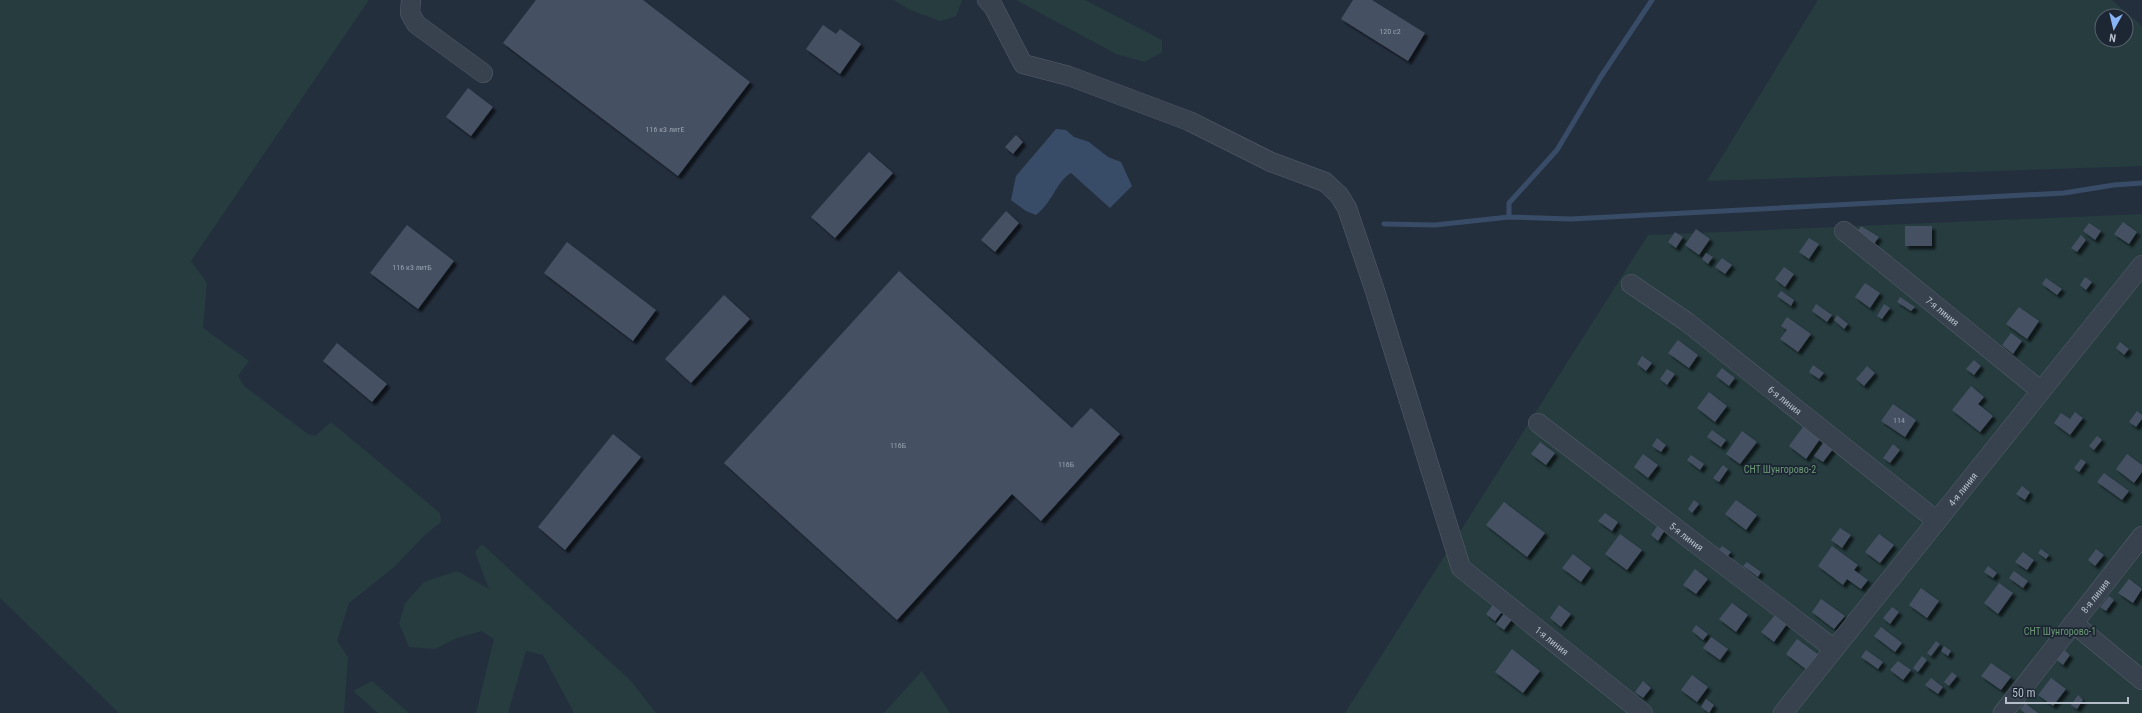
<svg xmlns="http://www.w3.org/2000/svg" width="2142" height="713" font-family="'Roboto Condensed',sans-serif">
<defs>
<filter id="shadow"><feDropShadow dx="3.5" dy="3.5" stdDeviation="1" flood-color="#0009"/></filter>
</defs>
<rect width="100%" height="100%" fill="#242f3e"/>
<path fill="#263c3f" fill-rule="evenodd" d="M0,0H369L191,261L207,283L203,328L249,361L238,376L244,386L308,434L315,436L331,422L440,513L441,522L426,534L393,568L349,603L337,641L348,657L344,713H119L0,598Z
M894,0H961L962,1L956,16L940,21L910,10Z
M1016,0H1085L1162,40V52L1145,62L1116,54Z
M1818,0H2112L2142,26V166L1707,181ZM2102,16H2126V40H2102Z
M2142,214V713H1345L1648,235Z
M482,544L631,681L656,713H574L543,655L526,651L508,713H476L494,639L482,631L457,638L435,649L409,647L399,623L405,603L424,582L457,571L489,589L475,552Z
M922,671L950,713H884Z
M372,681L409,713H378L353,691Z"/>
<path fill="#394c67" d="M1056,129L1066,130L1074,137L1089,142L1108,157L1121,162L1132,186L1110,208L1071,173C1056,182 1053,202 1036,215L1026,211L1011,200L1016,176Z"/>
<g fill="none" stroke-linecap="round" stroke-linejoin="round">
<path stroke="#394c67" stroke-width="5" d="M1509,217V203L1557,150L1600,78L1652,0
M1384,224L1435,225L1509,217L1571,219L2064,193L2114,185L2142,183"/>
</g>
<path fill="#455162" filter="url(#shadow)" d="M536,0H643L750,82L678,176L503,43Z
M1353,0H1372L1425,33L1408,61L1341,19Z
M823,25L836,34L840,29L861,44L840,74L806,49Z
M468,88L493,107L471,136L446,117Z
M1016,135L1023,142L1013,154L1005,147Z
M869,152L893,173L835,238L811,217Z
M1006,211L1019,223L995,252L981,240Z
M2123,222L2137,232L2129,244L2114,234Z
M2089,223L2101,231L2095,240L2083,231Z
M407,225L454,261L418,309L370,273Z
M1861,226L1879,237L1874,244L1856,234Z
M1905,226H1932V246H1905Z
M1696,229L1710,239L1699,255L1685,245Z
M1675,232L1683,237L1676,248L1668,242Z
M2081,235L2086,240L2077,252L2071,248Z
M1809,238L1819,244L1809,259L1799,252Z
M567,242L656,310L633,341L544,273Z
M1706,253L1713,257L1708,264L1702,259Z
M1722,258L1732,265L1725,274L1715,267Z
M1784,267L1794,274L1785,287L1775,279Z
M899,271L1072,428L1091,408L1120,434L1041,521L1012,494L897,620L724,463Z
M2085,277L2092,282L2086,290L2080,285Z
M2046,278L2062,289L2057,295L2042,284Z
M1865,283L1880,293L1870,308L1855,297Z
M1781,291L1794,300L1791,306L1777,296Z
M724,295L750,319L691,383L665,359Z
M1900,297L1915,307L1911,311L1897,302Z
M1816,304L1832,315L1827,322L1812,311Z
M1884,304L1890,308L1882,319L1877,316Z
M2019,307L2039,321L2027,339L2006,324Z
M1837,315L1848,324L1844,329L1834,320Z
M1787,317L1811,334L1798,352L1780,339L1787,330L1781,326Z
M2011,333L2022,341L2013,354L2002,345Z
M1678,340L1698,355L1689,368L1668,353Z
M2120,342L2129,349L2124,355L2116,348Z
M337,343L387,384L372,402L323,361Z
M1642,356L1652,363L1646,371L1637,364Z
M1974,360L1981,366L1974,375L1966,369Z
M1813,365L1824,373L1819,379L1809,372Z
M1867,366L1875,373L1864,386L1856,379Z
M1722,368L1735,378L1729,386L1716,376Z
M1667,369L1675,374L1667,385L1660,379Z
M1971,386L1984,397L1978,404L1993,416L1980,432L1952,410Z
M1709,392L1727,406L1715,422L1697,408Z
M1893,404L1916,420L1905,437L1881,421Z
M2137,411L2142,415V419L2136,427L2129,422Z
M2075,412L2083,418L2070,435L2054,423L2061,413L2070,419Z
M1803,427L1820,439L1806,459L1789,446Z
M1712,430L1726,440L1721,447L1707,437Z
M1742,431L1757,442L1740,464L1726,454Z
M613,434L641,457L565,550L538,527Z
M2097,436L2102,440L2094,450L2089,446Z
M1657,438L1666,445L1661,452L1652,446Z
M1540,442L1555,453L1546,465L1531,454Z
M1824,442L1833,449L1823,462L1814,456Z
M1893,444L1900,450L1890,463L1883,458Z
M1643,454L1658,465L1648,478L1634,467Z
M2127,454L2142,465V472L2134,483L2116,469Z
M1691,455L1704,464L1700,470L1687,460Z
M2081,459L2086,462L2079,472L2074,468Z
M1723,465L1728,469L1719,482L1713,478Z
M2104,473L2129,491L2122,500L2097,482Z
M2022,486L2030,492L2025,500L2016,494Z
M1694,500L1699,504L1692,513L1688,509Z
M1736,500L1757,515L1746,530L1725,514Z
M1504,502L1545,533L1527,557L1486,525Z
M1605,513L1618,522L1612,531L1598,521Z
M1658,525L1665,530L1658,541L1651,535Z
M1840,528L1851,535L1842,548L1831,540Z
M1620,534L1642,550L1627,570L1605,554Z
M1879,534L1894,545L1880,563L1865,552Z
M1722,546L1731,552L1727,557L1718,551Z
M1832,546L1858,565L1854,570L1868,580L1861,589L1847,579L1843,585L1818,566Z
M2041,549L2049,555L2046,559L2038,553Z
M2096,549L2104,555L2095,566L2088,560Z
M2023,552L2034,560L2027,570L2015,562Z
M1573,554L1591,568L1581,582L1562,568Z
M1747,562L1761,572L1758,577L1743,566Z
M1988,566L1997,573L1993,578L1984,572Z
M1695,569L1708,579L1696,594L1683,585Z
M2014,571L2028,581L2023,588L2009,578Z
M2129,579L2142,589L2133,603L2118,593Z
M1999,583L2013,593L1998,614L1984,603Z
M1921,588L1939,601L1927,618L1909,605Z
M2109,596L2114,600L2106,611L2100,607Z
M1821,599L1845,616L1834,629L1812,612Z
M1495,602L1504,609L1495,621L1486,614Z
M1732,603L1748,615L1736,632L1719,619Z
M1559,605L1571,614L1561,627L1550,618Z
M1892,607L1899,612L1890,624L1883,618Z
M1505,612L1513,618L1504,630L1496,624Z
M1775,615L1787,624L1774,642L1761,632Z
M1696,625L1708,634L1703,640L1692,631Z
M1881,627L1902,643L1895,652L1874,636Z
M1711,637L1728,649L1720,660L1703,648Z
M1797,639L1819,655L1807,670L1786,654Z
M1936,641L1940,644L1931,656L1927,653Z
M1944,646L1951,651L1948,656L1941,651Z
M1512,649L1540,671L1523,693L1495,672Z
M1866,650L1883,662L1878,669L1861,657Z
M2064,650L2070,655L2063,665L2057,660Z
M1922,656L1927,660L1918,672L1913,668Z
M1898,661L1911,670L1903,680L1890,670Z
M1991,663L2011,677L2001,690L1981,676Z
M1952,672L1957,676L1949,686L1944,682Z
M1692,675L1708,687L1697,702L1681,690Z
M1931,678L1943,687L1938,694L1925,685Z
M2051,678L2066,689L2053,706L2038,695Z
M1643,681L1651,688L1643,698L1635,692Z
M2078,695L2083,700L2077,709L2071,705Z
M1706,699L1714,705L1709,713L1701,707Z
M2025,703L2038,713H2025L2020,709Z"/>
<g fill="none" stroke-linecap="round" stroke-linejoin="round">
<g stroke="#565f6c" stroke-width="20">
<g id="street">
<path d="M411,0L410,13L416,24L483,73"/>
<path id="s1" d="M987,0L993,6L1023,64L1069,76L1189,121L1271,162L1325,182L1339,195L1347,208L1375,291L1461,568L1643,713"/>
<path id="s2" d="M1844,231L2041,391"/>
<path id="s3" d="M1631,284L1687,322L1937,521"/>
<path id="s4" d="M1538,423L1834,649"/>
<path d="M2073,623L2142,680"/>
<path id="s5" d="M1783,713L2142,265"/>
<path id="s6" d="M2003,713L2142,536"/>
</g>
</g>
<use href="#street" stroke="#38414e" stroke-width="19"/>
</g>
<g text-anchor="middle" stroke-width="3.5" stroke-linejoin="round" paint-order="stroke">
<g font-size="8" fill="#98a1af">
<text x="1390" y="34">120 с2</text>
<text x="665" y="132">116 к3 литЕ</text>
<text x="412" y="270">116 к3 литБ</text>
<text x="1899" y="423">114</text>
<text x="898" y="448">116Б</text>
<text x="1066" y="467">116Б</text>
</g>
<g font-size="10" fill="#b4bcc9" stroke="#1d2633">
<text dy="4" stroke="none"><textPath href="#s2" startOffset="127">7-я линия</textPath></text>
<text dy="4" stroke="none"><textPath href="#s3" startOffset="193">6-я линия</textPath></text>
<text dy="4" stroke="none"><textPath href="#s5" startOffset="287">4-я линия</textPath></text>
<text dy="4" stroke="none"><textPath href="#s4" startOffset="187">5-я линия</textPath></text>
<text dy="4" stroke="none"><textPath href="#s6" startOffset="149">8-я линия</textPath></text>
<text dy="4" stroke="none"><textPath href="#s1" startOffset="927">1-я линия</textPath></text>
</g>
<g font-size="10" fill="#6b9a76" stroke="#1d2633">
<text x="1780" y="473">СНТ Шунгорово-2</text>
<text x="2060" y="635">СНТ Шунгорово-1</text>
</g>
</g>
<g transform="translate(2114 28) rotate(188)"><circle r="19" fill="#1d2633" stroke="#59626f"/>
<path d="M0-3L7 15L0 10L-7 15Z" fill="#8ab4f8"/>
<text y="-6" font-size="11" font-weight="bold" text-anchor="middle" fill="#b4bcc9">N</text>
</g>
<path d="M2006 697v6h122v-6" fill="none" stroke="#b4bcc9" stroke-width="2"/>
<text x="2012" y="697" font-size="12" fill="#b4bcc9" stroke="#1d2633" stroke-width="3" paint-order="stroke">50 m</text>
</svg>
